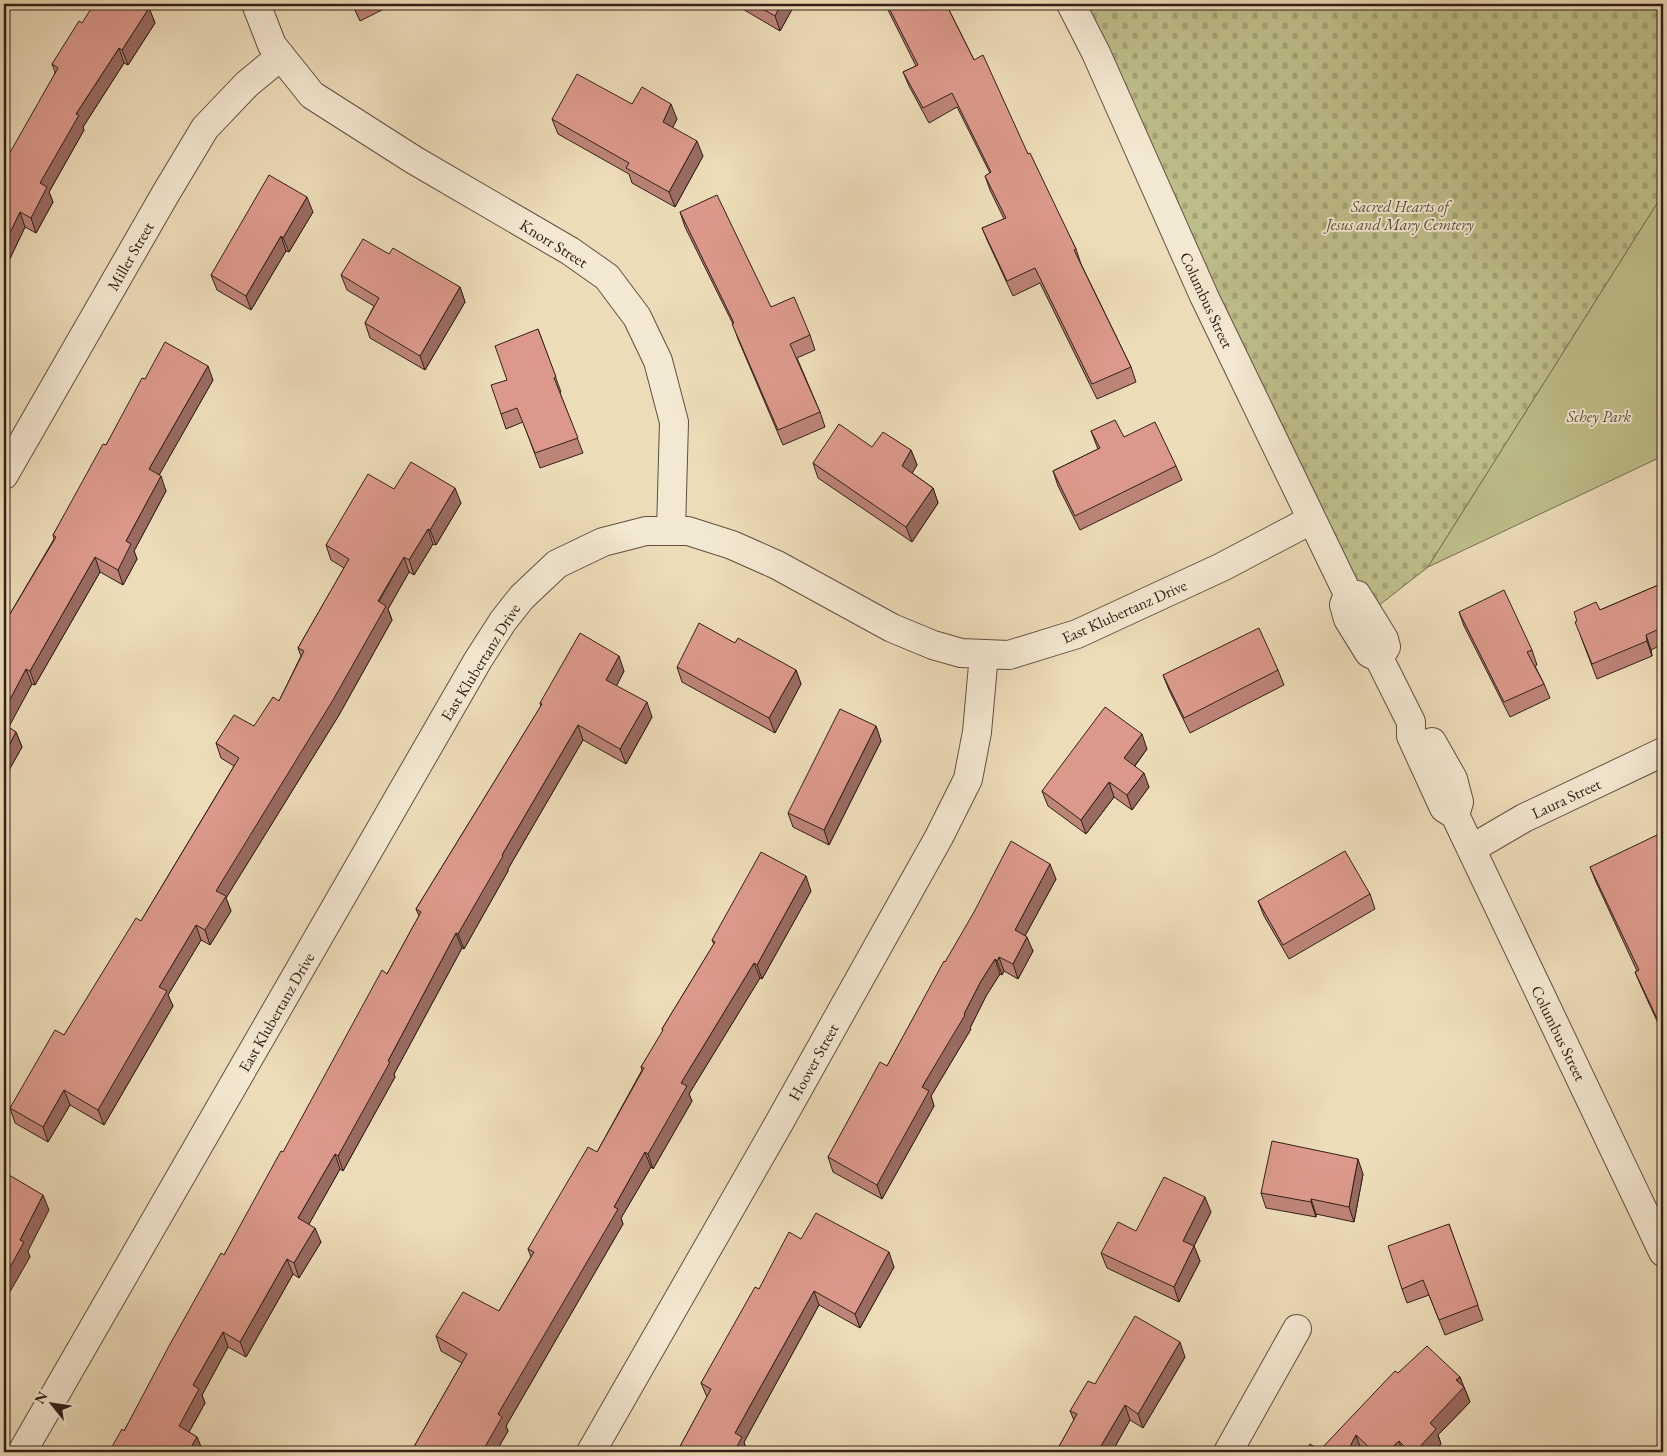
<svg xmlns="http://www.w3.org/2000/svg" width="1667" height="1456" font-family="'EB Garamond',serif">
<defs>
<pattern id="cemetery-stones" width="16" height="16" patternUnits="userSpaceOnUse" patternTransform="scale(1.25)"><rect width="16" height="16" fill="#bebe8a"/><path d="M2 7V4a2 2 0 0 1 4 0v3zM10 15v-3a2 2 0 0 1 4 0v3z" fill="#a4a376"/></pattern>
</defs>
<rect width="100%" height="100%" fill="#ecdcb8"/>
<filter id="stains"><feTurbulence type="fractalNoise" baseFrequency=".004" numOctaves="4"/><feColorMatrix values="0 0 0 0 .2 0 0 0 0 .09 0 0 0 0 .02 0 0 0 .5 -.17"/></filter>
<radialGradient id="worn" r=".72"><stop offset=".6" stop-color="#630" stop-opacity="0"/><stop offset="1" stop-color="#630" stop-opacity=".3"/></radialGradient>
<path fill="url(#cemetery-stones)" stroke="#786f52" d="M1071,4H1663V194L1428,567L1368,614Z"/>
<path fill="#bebe8a" stroke="#786f52" d="M1663,194V456L1428,567Z"/>
<g fill="none" stroke-linecap="round" stroke-linejoin="round">
<g stroke="#604f41" stroke-width="30">
<path id="minor" d="M256,4L272,45L312,95L414,160L570,251L607,277L637,317L658,361L674,422L671,531
M1071,4L1096,53L1204,296L1348,594L1344,605L1348,619L1369,653L1379,658L1411,722V736L1444,808L1455,815L1663,1252
M4,475L166,193L205,128L247,84L281,56
M1348,594L1357,595L1384,639L1386,647L1379,658
M1432,742L1453,779L1459,802L1455,815
M1471,849L1524,818L1663,752
M22,1452L478,660L503,621L522,597L557,564L603,542L646,531H688L732,545L777,565L892,628L933,645L961,653L1009,655L1077,634L1222,567L1311,520
M591,1452L779,1123L939,837L968,779L977,732L984,654
M1228,1452L1297,1329"/>
</g>
<use href="#minor" stroke="#f3e8d1" stroke-width="28"/>
</g>
<path fill="#bd8478" stroke="#312019" d="M352,4H394L360,21Z
M739,4H795L780,31L741,8Z
M885,4H946L974,60L1028,154L1076,249L1081,264L1131,367L1136,382L1097,399L1040,283L1013,296L988,242L982,228L1004,219L990,190L985,176L990,173L957,107L929,123L909,86L903,72L916,66Z
M149,8L155,23L128,65L124,63L83,127L84,130L49,192L53,202L36,233L25,227L4,271L55,72L52,64L82,23Z
M632,104L677,119L672,128L703,156L675,207L632,183L629,174L558,134L552,119Z
M313,212L289,252L286,251L251,310L217,290L211,275Z
M680,212L771,307L810,335L815,350L797,358L820,412L825,427L783,445L738,339L733,324L685,227Z
M389,254L460,287L465,302L425,370L370,338L365,323L374,306L347,290L341,275Z
M538,329L561,392L560,393L583,453L540,468L523,422L506,429L501,414L507,380Z
M145,379L213,380L159,475L166,491L134,551L137,559L123,585L100,572L35,685L32,684L8,727L16,732L22,747L4,779V624L54,539L53,535Z
M1091,431L1124,437L1176,466L1182,480L1080,530L1058,486L1053,471L1098,449Z
M872,447L911,450L917,465L912,473L933,488L938,503L912,542L818,478L813,463Z
M394,489L461,503L436,545L433,544L414,575L409,572L388,609L392,620L339,715L226,898L231,911L210,945L201,940L168,995L173,1006L104,1125L70,1105L48,1142L15,1123L10,1108L64,1035L141,921L234,766L221,758L216,743L254,726L279,701L301,656L298,648L344,568L331,560L326,545Z
M1663,583V644L1651,650L1652,656L1597,679L1581,637L1577,621L1600,610Z
M1459,612L1532,650L1537,665L1535,666L1544,684L1550,698L1510,717L1464,626Z
M677,667L796,670L801,684L775,733L682,682Z
M1278,670L1284,685L1190,733L1169,690L1163,675Z
M624,671L616,686L652,717L626,764L583,740L508,869V871L464,949L462,948L394,1074L395,1077L343,1171L340,1169L309,1224L321,1242L299,1278L293,1274L246,1357L228,1347L202,1395L205,1403L189,1432L197,1437L203,1452L124,1431L224,1255L387,974L419,916L416,909L541,706L540,703Z
M876,726L881,741L829,845L793,827L788,813Z
M1147,749L1135,766L1149,787L1132,810L1114,797L1086,834L1048,806L1042,791Z
M1663,849V1034L1641,986L1635,972L1637,971L1596,882L1590,867Z
M1056,879L1025,936L1033,951L1018,979L1004,971L1002,975L1000,974L986,996L970,1028L971,1029L931,1096L934,1106L882,1199L833,1172L828,1157L887,1066L945,962Z
M811,891L762,979L760,978L689,1094L692,1101L653,1169L651,1167L621,1218L623,1224L506,1426L508,1431L496,1452H411L462,1363L441,1351L436,1336L499,1311L531,1257L528,1249L597,1152L642,1070L641,1067L663,1032L662,1029L714,944L712,940Z
M1370,894L1375,909L1289,959L1264,916L1258,901Z
M1363,1174L1354,1222L1316,1214V1217L1266,1208L1261,1193Z
M1211,1212L1194,1246L1200,1261L1179,1302L1107,1268L1101,1253L1136,1231Z
M1449,1224L1483,1320L1445,1335L1429,1295L1407,1303L1402,1289Z
M801,1239L894,1267L860,1328L819,1305L744,1442L747,1452H677L707,1397L701,1383L759,1289Z
M1185,1357L1143,1428L1130,1420L1112,1452H1056L1074,1420L1070,1411L1095,1384Z
M1398,1373L1460,1377L1463,1386L1464,1387L1470,1402L1438,1435L1441,1444L1434,1452H1364L1361,1449L1360,1452H1306L1320,1450Z"/>
<path fill="#9a6b61" stroke="#312019" d="M781,4H795L780,31L775,16Z
M149,8L155,23L128,65L122,50Z
M119,48L124,63L83,127L84,130L49,192L53,202L36,233L31,218L40,183L76,114Z
M671,104L677,119L668,137L663,122Z
M697,141L703,156L675,207L669,192Z
M307,197L313,212L289,252L283,238Z
M20,212L25,227L4,271V245Z
M281,236L286,251L251,310L246,296Z
M460,287L465,302L425,370L420,356Z
M208,366L213,380L154,484L149,469Z
M911,450L917,465L907,481L902,466Z
M161,476L166,491L134,551L137,559L123,585L118,570L126,541Z
M455,488L461,503L436,545L430,530Z
M933,488L938,503L912,542L906,527Z
M428,529L433,544L414,575L409,560Z
M95,557L100,572L35,685L30,671Z
M404,557L409,572L388,609L392,620L339,715L226,898L231,911L210,945L205,930L216,891Z
M1646,635L1651,650L1652,656L1647,641Z
M619,656L624,671L612,695L606,680Z
M26,669L32,684L4,736V711Z
M796,670L801,684L775,733L769,718Z
M647,702L652,717L626,764L620,749Z
M578,725L583,740L508,869V871L464,949L458,934L502,855Z
M876,726L881,741L829,845L824,830Z
M16,732L22,747L4,779V755Z
M1142,734L1147,749L1129,773L1124,758Z
M1144,773L1149,787L1132,810L1127,795Z
M1109,782L1114,797L1086,834L1081,820Z
M1050,864L1056,879L1020,945L1015,930Z
M806,876L811,891L762,979L757,965Z
M196,925L201,940L168,995L173,1006L104,1125L98,1110L159,987Z
M456,933L462,948L394,1074L395,1077L343,1171L338,1156L388,1061Z
M1027,937L1033,951L1018,979L1013,964Z
M999,957L1004,971L1002,975L997,961Z
M995,959L1000,974L986,996L970,1028L971,1029L931,1096L934,1106L882,1199L877,1185L922,1087L964,1014L981,981Z
M754,963L760,978L689,1094L692,1101L653,1169L648,1154L681,1083Z
M64,1090L70,1105L48,1142L43,1127Z
M645,1152L651,1167L621,1218L623,1224L506,1426L508,1431L496,1452H482L498,1414L614,1207Z
M335,1154L340,1169L304,1233L298,1218Z
M1358,1159L1363,1174L1354,1222L1349,1207Z
M43,1195L49,1210L28,1251L30,1257L4,1302V1278L20,1240Z
M1205,1197L1211,1212L1189,1256L1183,1241Z
M1311,1199L1316,1214V1217L1311,1202Z
M315,1228L321,1242L299,1278L294,1263Z
M1194,1246L1200,1261L1179,1302L1174,1287Z
M889,1252L894,1267L860,1328L855,1314Z
M287,1259L293,1274L246,1357L240,1342Z
M814,1291L819,1305L744,1442L747,1452H734L735,1433Z
M223,1332L228,1347L202,1395L205,1403L184,1441L179,1426L193,1385Z
M1180,1342L1185,1357L1143,1428L1138,1414Z
M1460,1377L1470,1402L1438,1435L1441,1444L1434,1452H1415L1430,1423L1456,1380Z
M1125,1405L1130,1420L1112,1452H1099L1098,1451Z
M1356,1435L1361,1449L1360,1452H1347Z
M197,1437L203,1452H188Z
M1399,1441L1403,1452H1387Z"/>
<path fill="#dc998b" stroke="#312019" d="M94,4H143L149,8L122,50L119,48L76,114L79,115L40,183L47,187L31,218L20,212L4,245V163L58,68L52,64L79,21L82,23Z
M754,4H781L775,16Z
M887,4H946L974,60L983,55L1028,154L1030,153L1076,249L1074,250L1131,367L1092,384L1035,268L1007,281L982,228L1006,218L985,176L991,172L952,93L923,108L903,72L918,65Z
M577,74L632,104L642,87L671,104L663,122L697,141L669,192L626,168L629,163L552,119Z
M269,175L307,197L283,238L281,236L246,296L211,275Z
M717,195L771,307L794,297L810,335L790,344L820,412L778,430L732,324L734,323L680,212Z
M363,239L389,254L393,248L460,287L420,356L365,323L379,298L341,275Z
M538,329L556,377L554,378L578,438L535,453L517,408L501,414L491,385L507,380L495,346Z
M165,342L208,366L149,469L161,476L126,541L131,544L118,570L95,557L30,671L26,669L4,711V624L56,537L53,535L103,444L106,445L142,378L145,379Z
M1115,420L1124,437L1155,422L1176,466L1075,516L1053,471L1100,448L1091,431Z
M839,424L872,447L883,432L911,450L902,466L933,488L906,527L813,463Z
M411,462L455,488L430,530L428,529L409,560L404,557L378,601L386,606L333,700L216,891L226,896L205,930L196,925L159,987L167,991L98,1110L64,1090L43,1127L10,1108L55,1030L64,1035L136,918L141,921L239,758L216,743L234,715L254,726L273,697L279,701L304,651L298,648L349,559L326,545L368,474L394,489Z
M1663,583V627L1646,635L1647,641L1592,664L1575,622L1577,621L1574,612L1596,602L1600,610Z
M1504,590L1532,650L1527,652L1544,684L1504,702L1459,612Z
M699,623L735,643L738,638L796,670L769,718L677,667Z
M1259,628L1278,670L1184,718L1163,675Z
M580,633L619,656L606,680L647,702L620,749L578,725L502,855L503,856L458,934L456,933L388,1061L390,1062L338,1156L335,1154L298,1218L315,1228L294,1263L287,1259L240,1342L223,1332L193,1385L199,1389L179,1426L197,1437L188,1452H109L122,1429L124,1431L169,1346L221,1253L224,1255L281,1151L283,1152L382,970L387,974L421,912L416,909L542,704L540,703Z
M1105,707L1142,734L1124,758L1144,773L1127,795L1109,782L1081,820L1042,791Z
M840,709L876,726L824,830L788,813Z
M4,724L16,732L4,755Z
M1657,835L1663,849V1031L1635,972L1639,970L1590,867Z
M1011,841L1050,864L1015,930L1027,937L1013,964L999,957L997,961L995,959L981,981L964,1014L965,1015L922,1087L929,1091L877,1185L828,1157L880,1062L887,1066L944,961L945,962L974,912Z
M1345,851L1370,894L1283,945L1258,901Z
M761,852L806,876L757,965L754,963L681,1083L687,1086L648,1154L645,1152L614,1207L618,1209L498,1414L502,1417L482,1452H411L467,1354L436,1336L463,1292L499,1311L534,1252L528,1249L588,1147L597,1152L644,1068L641,1067L663,1030L662,1029L715,942L712,940Z
M1272,1141L1358,1159L1349,1207L1311,1199V1202L1261,1193Z
M4,1172L43,1195L20,1240L24,1242L4,1278Z
M1164,1177L1205,1197L1183,1241L1194,1246L1174,1287L1101,1253L1118,1222L1136,1231Z
M816,1213L889,1252L855,1314L814,1291L735,1433L742,1437L734,1452H677L711,1389L701,1383L755,1287L759,1289L789,1232L801,1239Z
M1449,1224L1478,1305L1439,1320L1423,1280L1402,1289L1388,1246Z
M1135,1316L1180,1342L1138,1414L1125,1405L1098,1451L1101,1452H1056L1077,1414L1070,1411L1088,1381L1095,1384Z
M1427,1346L1460,1377L1456,1380L1464,1387L1430,1423L1436,1429L1415,1452H1410L1399,1441L1387,1452H1374L1356,1435L1347,1452H1306L1310,1444L1320,1450L1395,1371L1398,1373Z"/>
<g text-anchor="middle" stroke-width="4" stroke-linejoin="round" paint-order="stroke">
<g font-size="16" font-style="italic" fill="#5b4f3b" stroke="#f3e8d1">
<text x="1400" y="212">Sacred Hearts of<tspan x="1400" dy="18">Jesus and Mary Cemtery</tspan></text>
<text x="1599" y="422">Schey Park</text>
</g>
<g font-size="16" fill="#312019" stroke="#f3e8d1">
<text transform="translate(554 243) rotate(32)" y="6">Knorr Street</text>
<text transform="translate(130 256) rotate(-60)" y="6">Miller Street</text>
<text transform="translate(1207 300) rotate(65)" y="6">Columbus Street</text>
<text transform="translate(1124 611) rotate(-24)" y="6">East Klubertanz Drive</text>
<text transform="translate(480 662) rotate(-58)" y="6">East Klubertanz Drive</text>
<text transform="translate(1566 798) rotate(-25)" y="6">Laura Street</text>
<text transform="translate(276 1012) rotate(-60)" y="6">East Klubertanz Drive</text>
<text transform="translate(1559 1033) rotate(64)" y="6">Columbus Street</text>
<text transform="translate(813 1062) rotate(-61)" y="6">Hoover Street</text>
</g>
</g>
<rect width="1667" height="1456" fill="none" stroke="#ecdcb8" stroke-width="20"/>
<rect x="5" y="5" width="1657" height="1446" fill="none" stroke="#312019" stroke-width="2.5"/>
<rect x="10" y="10" width="1647" height="1436" fill="none" stroke="#312019"/>
<g transform="translate(52 1404) rotate(300)" stroke="#f3e8d1" stroke-width="4" paint-order="stroke">
<path d="M0-4L9 19L0 12L-9 19Z" fill="#312019"/>
<text y="-8" font-size="14" font-weight="bold" text-anchor="middle" fill="#312019">N</text>
</g>
<rect width="100%" height="100%" filter="url(#stains)"/>
<rect width="100%" height="100%" fill="url(#worn)"/>
</svg>
